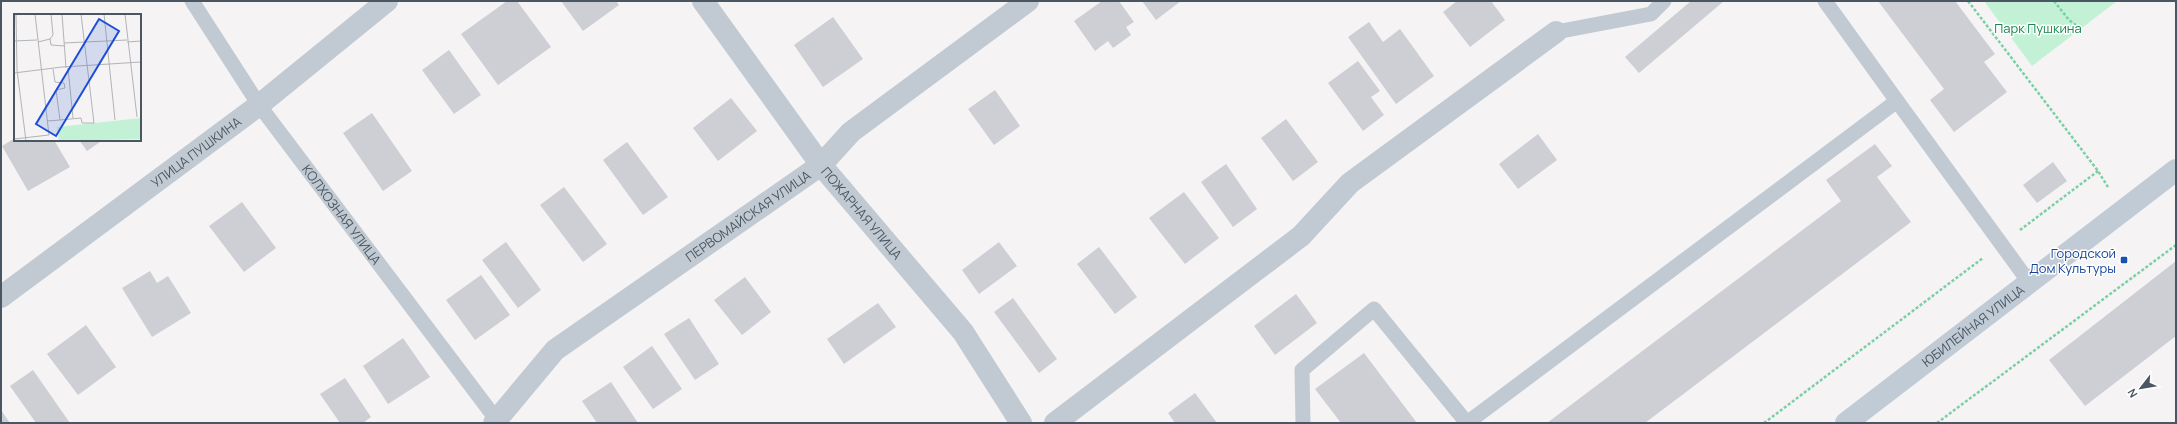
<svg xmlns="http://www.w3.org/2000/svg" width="2177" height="424" font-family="Manrope,sans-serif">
<rect width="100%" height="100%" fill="#f5f3f3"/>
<path fill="#c3f1d5" d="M1984,1H2117L2032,66Z"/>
<path fill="#cdcfd5" d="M507,1H517L551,47L498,85L461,34Z
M561,1H616L619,5L583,31Z
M1102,1H1119L1134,22L1126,27L1131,35L1113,48L1108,41L1095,51L1074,21Z
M1142,1H1181L1156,20Z
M1457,1H1491L1505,20L1470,47L1443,12Z
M1691,1H1724L1639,73L1625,57Z
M1878,1H1955L1995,54L1984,62L2007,92L1954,132L1930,100L1944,89Z
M833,17L863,59L823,87L794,45Z
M1369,22L1383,42L1400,29L1434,76L1396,104L1348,37Z
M449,50L481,95L454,114L422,70Z
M1358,61L1380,91L1371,97L1384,115L1363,131L1328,83Z
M995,90L1020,126L994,145L968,109Z
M731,98L757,131L718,161L693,128Z
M372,113L412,171L383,191L343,133Z
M1286,119L1318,162L1293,181L1261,138Z
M1538,134L1557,160L1518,189L1499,164Z
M15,138V140H54L70,167L28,191L2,146Z
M79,140H103L87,151Z
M627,142L668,197L643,215L603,160Z
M1875,144L1892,166L1877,177L1911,222L1645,423H1547L1841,201L1826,180Z
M2053,162L2067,181L2037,203L2023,185Z
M1226,164L1257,209L1233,227L1201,182Z
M564,187L607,244L583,262L540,205Z
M1184,192L1219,238L1185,264L1149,218Z
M242,202L276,248L244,272L209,226Z
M506,242L541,290L518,308L482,260Z
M999,242L1017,266L979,294L962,270Z
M1099,247L1137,297L1115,314L1077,264Z
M2176,261V336L2085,406L2049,360Z
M150,271L157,283L168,276L191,313L152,337L122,288Z
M481,275L510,315L475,340L446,300Z
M745,277L771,312L742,335L714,300Z
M1296,294L1317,323L1275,355L1254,326Z
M1013,298L1057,359L1039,373L994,312Z
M878,303L896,327L844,364L827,339Z
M689,318L719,364L695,380L664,334Z
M86,325L116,367L78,395L47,354Z
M403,338L430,377L388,404L363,366Z
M652,346L682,389L653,409L623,367Z
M1364,353L1417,423H1341L1315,389Z
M33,370L70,423H36L10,386Z
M345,378L371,417L363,423H340L320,394Z
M611,382L638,423H597L582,401Z
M1195,393L1217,423H1175L1168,413Z
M1,410L10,423H1Z"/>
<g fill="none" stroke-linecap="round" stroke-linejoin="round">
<path stroke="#7ad0a6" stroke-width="2.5" stroke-dasharray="3 2" stroke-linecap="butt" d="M1968,1L2098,171L2108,187
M2054,1L2069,20L2081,29
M2020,230L2098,171
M1764,423L1983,258
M1937,423L2176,245"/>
<g stroke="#c1cad2" stroke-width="15">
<path id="s1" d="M192,1L259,105L499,423"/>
<path d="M1556,32L1651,14L1664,1"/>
<path d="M1897,101L2029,282"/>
<path d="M1303,423L1302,370L1374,309L1467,423"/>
<path d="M1467,423L1897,101L1825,1"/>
</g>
<g stroke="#c1cad2" stroke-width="22">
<path id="s2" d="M1,297L259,105L387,1"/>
<path id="s3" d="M494,423L555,350L821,165L851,132L1028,1"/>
<path d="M1055,423L1301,236L1350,183L1556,32"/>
</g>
<path stroke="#c1cad2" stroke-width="22" id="s4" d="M703,1L821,165L963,332L1021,423"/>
<path stroke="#c1cbd6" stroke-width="22" id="s5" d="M1846,423L2176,170"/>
</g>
<rect fill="#1a4fb4" stroke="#fff" stroke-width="1.5" x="2120" y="256" width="8" height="8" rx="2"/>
<g text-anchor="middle" stroke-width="3" stroke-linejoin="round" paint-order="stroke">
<g font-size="13" fill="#17864f" stroke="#fff">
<text x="2038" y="33">Парк Пушкина</text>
</g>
<g font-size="13" fill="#4a5661" stroke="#fff">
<text dy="5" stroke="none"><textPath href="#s2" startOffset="243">УЛИЦА ПУШКИНА</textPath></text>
<text dy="5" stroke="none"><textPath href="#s4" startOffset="265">ПОЖАРНАЯ УЛИЦА</textPath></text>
<text dy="5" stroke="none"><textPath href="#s1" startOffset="261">КОЛХОЗНАЯ УЛИЦА</textPath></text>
<text dy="5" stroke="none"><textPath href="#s3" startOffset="330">ПЕРВОМАЙСКАЯ УЛИЦА</textPath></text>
<text dy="5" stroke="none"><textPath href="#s5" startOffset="160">ЮБИЛЕЙНАЯ УЛИЦА</textPath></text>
</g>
<g font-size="13" fill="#164399" stroke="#fff" text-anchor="end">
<text x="2116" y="258">Городской<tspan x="2116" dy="15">Дом Культуры</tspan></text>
</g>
</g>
<g transform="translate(14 14)">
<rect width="127" height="127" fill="#f5f3f3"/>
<path d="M127,104V125L45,127L43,113Z" fill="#c3f1d5"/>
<path fill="none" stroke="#b1b4b9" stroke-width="1" d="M2,0L3,56L12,127M48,0L52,54M90,0L101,106M111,0L123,103M36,25L37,31L51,32M0,27L23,26M24,28L36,25L39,21L37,0M113,28L127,27M50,29L113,26M54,54L59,104M39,55L41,68L50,69L51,74L42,76L46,106L67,104L68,109H80L67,0M0,59L48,53L127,48M33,107L46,106M0,125L35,121L21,0"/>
<path fill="#1d4ed8" fill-opacity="0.15" stroke="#1d4ed8" stroke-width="2" d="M85,5L105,17L42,122L22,110Z"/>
<rect width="127" height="127" fill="none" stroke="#4a5661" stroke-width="2"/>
</g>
<rect width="2177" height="424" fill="none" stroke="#4a5661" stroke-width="4"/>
<g transform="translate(2141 388) rotate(239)" stroke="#ffffff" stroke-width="3" paint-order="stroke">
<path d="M0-3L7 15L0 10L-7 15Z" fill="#4a5661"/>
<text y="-6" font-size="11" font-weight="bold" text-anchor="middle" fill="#4a5661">N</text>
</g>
</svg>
